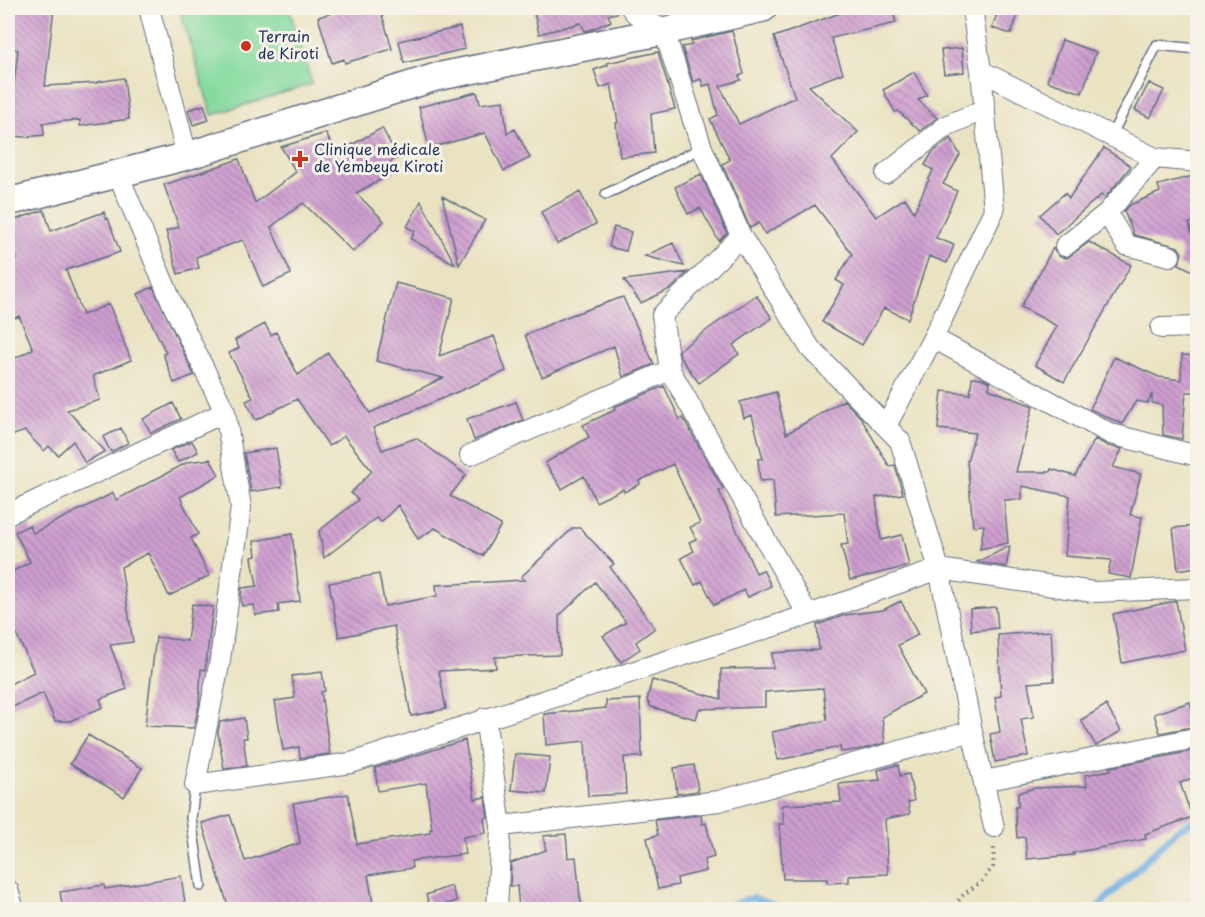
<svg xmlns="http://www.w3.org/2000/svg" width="1205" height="917" font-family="'Playpen Sans',sans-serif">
<defs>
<pattern id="building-back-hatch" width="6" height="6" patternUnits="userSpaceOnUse" patternTransform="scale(1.5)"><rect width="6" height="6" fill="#ce9ecf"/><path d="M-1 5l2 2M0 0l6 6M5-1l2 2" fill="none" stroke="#a681ab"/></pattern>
</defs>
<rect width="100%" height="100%" fill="#f7f3e8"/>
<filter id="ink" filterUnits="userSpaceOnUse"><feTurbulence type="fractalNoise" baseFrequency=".0167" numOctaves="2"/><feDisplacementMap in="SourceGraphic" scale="12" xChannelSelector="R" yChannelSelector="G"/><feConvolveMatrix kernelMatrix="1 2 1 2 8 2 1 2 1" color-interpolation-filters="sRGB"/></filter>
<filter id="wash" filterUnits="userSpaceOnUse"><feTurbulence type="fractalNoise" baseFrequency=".008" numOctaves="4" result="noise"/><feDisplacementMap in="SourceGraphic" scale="24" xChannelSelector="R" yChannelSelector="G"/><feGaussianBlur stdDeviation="1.35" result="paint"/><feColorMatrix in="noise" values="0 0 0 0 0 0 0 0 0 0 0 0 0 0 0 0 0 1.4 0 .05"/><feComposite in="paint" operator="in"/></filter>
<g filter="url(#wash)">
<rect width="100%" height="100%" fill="#eae3c2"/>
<path fill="#84da9e" stroke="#50847e" stroke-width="1.5" d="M179,8H289L312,84L212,115Z"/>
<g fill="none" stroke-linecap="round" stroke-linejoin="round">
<path stroke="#6eade1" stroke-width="7" d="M716,910L753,898L786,910
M1095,910L1177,830L1198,819"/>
</g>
<g id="blocks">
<path fill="url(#building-back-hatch)" d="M8,8H54L45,86L97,83V82L124,78L129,119L80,126V120L43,123L44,135L26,137L8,136L10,100L12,101L18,50L8,48Z
M350,8H380L392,49L345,63L344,59L332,63L318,17Z
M550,8H616L617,13L608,15L611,21L590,30L585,31L581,23L539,34L534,12Z
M842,8H892L896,23L831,38L843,73L809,86L858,132L832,159L876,217L905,198L914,212L933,170L925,165L932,153L951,138L960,155L943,184L957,191L936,238L954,245L947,263L929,256L908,319L884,308L862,345L822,322L844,285L836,280L852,254L815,205L765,234L759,223L750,228L722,164L730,160L710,119L718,115L710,84L703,86L701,79L693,82L682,47L692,45L691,41L732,31L744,74L739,76L741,80L720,86L739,124L795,97L774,37L843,12Z
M999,8L1019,12L1011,34L992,28Z
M460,27L465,49L404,63L399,41Z
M1062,40L1096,52L1082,93L1047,81Z
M962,48L964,72L944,74L941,50Z
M658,52L675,109L651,114L654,153L620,157L616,123L618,122L611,84L600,88L594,70L608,65L607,63Z
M914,72L927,95L918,100L937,118L920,131L898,111L895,112L883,90Z
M1149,83L1164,90L1150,118L1135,110Z
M477,92L480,104L503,101L507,133L515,129L530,158L504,171L485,133L429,148L419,107Z
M204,105L209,120L193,125L188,110Z
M382,128L398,158L390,162L395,172L356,193L384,221L353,252L303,203L271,227L291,274L263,287L243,240L196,257L199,268L178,274L166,231L179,227L164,185L239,159L255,203L296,172L281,147L326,133L335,154Z
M1104,148L1131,166L1105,198L1101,195L1056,234L1040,215L1065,193L1069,198Z
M701,174L727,233L719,241L700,208L688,214L675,187Z
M1197,175V222L1189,223L1195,249L1197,250V273L1179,264L1182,253L1178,247L1134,235L1124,211L1130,205L1160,192L1158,185Z
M580,192L596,224L557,244L541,212Z
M442,196L485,220L459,265Z
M421,201L455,264L411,239L415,231L407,227Z
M44,210L51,231L104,212L106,219L108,218L120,252L66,270L83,315L109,304L131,360L93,376L100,400L67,410L105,451L85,463L73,441L58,455L49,446L44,451L25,431L8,437V362L33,349L19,316L8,321V263L17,259L8,229V222Z
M614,227L631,232L626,251L609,247Z
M1089,242L1131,265L1064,382L1035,365L1057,326L1021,307L1053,248L1060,257L1067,258Z
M673,243L684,266L645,256Z
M688,272L672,288L641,303L624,280Z
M396,283L454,298L439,356L494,336L506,371L373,428L382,450L416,438L466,475L450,496L501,525L483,556L435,528L418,539L398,505L381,522L376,518L324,558L319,531L358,500L351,493L372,471L344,436L329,446L297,399L256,420L246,401L253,398L229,353L239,348L235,340L265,324L271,335L276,332L298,375L328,353L370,413L443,378L376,361Z
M153,287L194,375L174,383L163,354L166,353L138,294Z
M756,295L772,318L733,345L739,354L699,383L680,357L679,350Z
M623,297L654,364L623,377L614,346L542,377L525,335L566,317Z
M1182,355L1197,356V392H1186L1182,439L1163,435L1162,405L1152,403V394L1148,403L1136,401L1122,424L1090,409L1114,357L1159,377L1181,380Z
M972,377L981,378L990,382L989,389L1033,406L1016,472H1050L1051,469L1075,476L1095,439L1108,446L1122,449L1113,467L1141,474L1130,515L1142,517L1131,578L1108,574L1111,560L1065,556L1070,496L1022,486V499L1004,500L1008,543L980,549L984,525L973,526L967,461L975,433L938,429L942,391L970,394Z
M664,386L680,420L683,418L723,489L719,491L756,573L763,570L771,586L748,597L744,590L714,605L702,581L695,585L681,558L694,551L689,542L696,539L690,527L700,523L673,464L639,481L640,484L624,492L623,489L596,502L584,476L562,489L545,463L589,437L583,425L615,410L614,407Z
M776,392L786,434L844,400L861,418L889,466L895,465L903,494L876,497L881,540L902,535L909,566L850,580L841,545L848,544L844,513L776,517L773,480L760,481L758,459H763L752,415L744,418L740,402Z
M516,402L523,420L474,440L467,419Z
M173,403L181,419L151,433L143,419Z
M121,428L128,443L111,452L103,437Z
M192,441L198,452L178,462L171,450Z
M276,448L282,487L251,492L244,453Z
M210,459L219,475L180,497L198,534L191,538L209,576L169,596L148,553L121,567L133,642L110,645L127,689L100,699L103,707L70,721H55L43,693L8,709V685L34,672L8,616V574L30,562L15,532L29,525L33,533L113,493L116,500L188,462Z
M1196,526L1197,567L1178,570L1173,528Z
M573,528H580L614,564L610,567L655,628L636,642L640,649L621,662L603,636L626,622L595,582L559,616L560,655L495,657L496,668L439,671L446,709L411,716L394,626L339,637L329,583L379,574L385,606L437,596L436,585L525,580L521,577Z
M292,534L300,601L278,604L279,612L255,615L254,605L242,606L241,598L242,588L257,586L252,557L256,556L254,541Z
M1010,546L1006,567L977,562Z
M901,601L918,635L898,645L924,694L882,717L885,743L863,749L841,752L840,747L778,760L772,732L827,720L823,688L765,692V707L699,709L696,719L651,707L647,700L652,680L721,699V669L773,668L772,653L819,650L817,625L845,615L883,610Z
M1176,601L1185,650L1122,663L1113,614Z
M192,604L213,607L205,670L201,669L199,705L194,728L145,726L156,637L187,641Z
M996,607L998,628L971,631L970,609Z
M1051,631L1054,681L1028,683L1034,717L1021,719L1028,756L995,762L990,734L1000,732L995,697L1001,696L998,635Z
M322,672L325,691L321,692L330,754L300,758L299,747L283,750L275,701L295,698L292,676Z
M640,699L642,757H624L626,794L588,796L585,741L546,745L544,714L606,708V701Z
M1190,702L1197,726L1160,733L1154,714Z
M1106,705L1121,731L1096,746L1081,720Z
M244,718L247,738H243L247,766L224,769L218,732L220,722Z
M88,735L142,768L124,797L70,764Z
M465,740L475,799L485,797L488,817L484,818L486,833L463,837L465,854L411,861L412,868L368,875L374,909H229L202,823L230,815L245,861L300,843L293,803L348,794L357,844L430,833V829H432L426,783L378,791L375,768Z
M1197,750V776L1180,783L1192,817L1145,834L1146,839L1073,853L1074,855L1027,859L1025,837L1017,838L1015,807H1018V793L1034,788L1087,786L1085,775L1111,770L1109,768L1111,767Z
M515,754L550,757L546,793L511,790Z
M694,765L698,791L677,794L674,768Z
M898,765L900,776L909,774L914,801L908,802L910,814L885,819L888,874L849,876V882L827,883V879H783L779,824H784L782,805L841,802L839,784L880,780L878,770Z
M701,815L702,824L706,823L714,857L704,860L706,871L677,878L678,885L658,889L647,838L658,835L655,820Z
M566,834L568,858L576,857L580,897L583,909H519L517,886H510L511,863L546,850L543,836Z
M181,876L186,909H63L60,892L104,885L105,889Z
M451,886L457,901L431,909L426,895Z"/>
</g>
</g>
<g filter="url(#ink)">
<use href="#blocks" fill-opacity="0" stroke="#636e81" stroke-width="1.5"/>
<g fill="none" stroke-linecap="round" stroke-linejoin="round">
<g stroke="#636e81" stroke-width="12">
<path id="lane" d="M1111,136L1157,45L1198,49
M606,194L702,148
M195,785L191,818L201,886"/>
</g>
<g stroke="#636e81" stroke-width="22">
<path id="street" d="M149,8L187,156
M631,8L635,13L664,31L702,148L741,236L810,348L900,441L939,569L972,731L994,827
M972,8L981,71L1155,158L1198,162
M118,174L173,305L225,412L241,507L220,660L195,785L351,763L808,615L939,569L1093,592L1198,588
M886,174L946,126L985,109
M1107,213L1126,245L1170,256
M741,236L662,315L670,370L808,615
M1065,246L1107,213L1155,158
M1161,328L1198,327
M933,338L1111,434L1190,454
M886,426L933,338L994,210L981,71
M470,455L670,370
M8,514L225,412
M485,718L501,826L719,801L972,731
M984,781L1195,738
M8,890L14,910
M497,910L501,826"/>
</g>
<g stroke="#636e81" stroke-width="30">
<path id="secondary" d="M8,202L187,156L436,77L664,31L763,8"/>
</g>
<path stroke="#636e81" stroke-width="4" stroke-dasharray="1.5 4.5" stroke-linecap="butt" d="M951,910L964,894L981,882L993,867L994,847"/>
<use href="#lane" stroke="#fff" stroke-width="9"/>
<use href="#street" stroke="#fff" stroke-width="20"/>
<use href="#secondary" stroke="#fff" stroke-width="27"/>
</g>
</g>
<g fill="#c8321e" stroke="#f7f3e8" stroke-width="2">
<circle cx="246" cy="46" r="6"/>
<path d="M297 150h6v6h6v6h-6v6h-6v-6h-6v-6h6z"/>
</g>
<g text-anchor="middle" stroke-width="6" stroke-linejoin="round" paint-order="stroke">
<g font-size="15" fill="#1b2f5e" stroke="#f7f3e8" text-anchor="start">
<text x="258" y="42">Terrain<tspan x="258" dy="17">de Kiroti</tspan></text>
<text x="314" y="155">Clinique médicale<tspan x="314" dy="17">de Yembeya Kiroti</tspan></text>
</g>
</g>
<rect width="1205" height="917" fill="none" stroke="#f7f3e8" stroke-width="30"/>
</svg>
